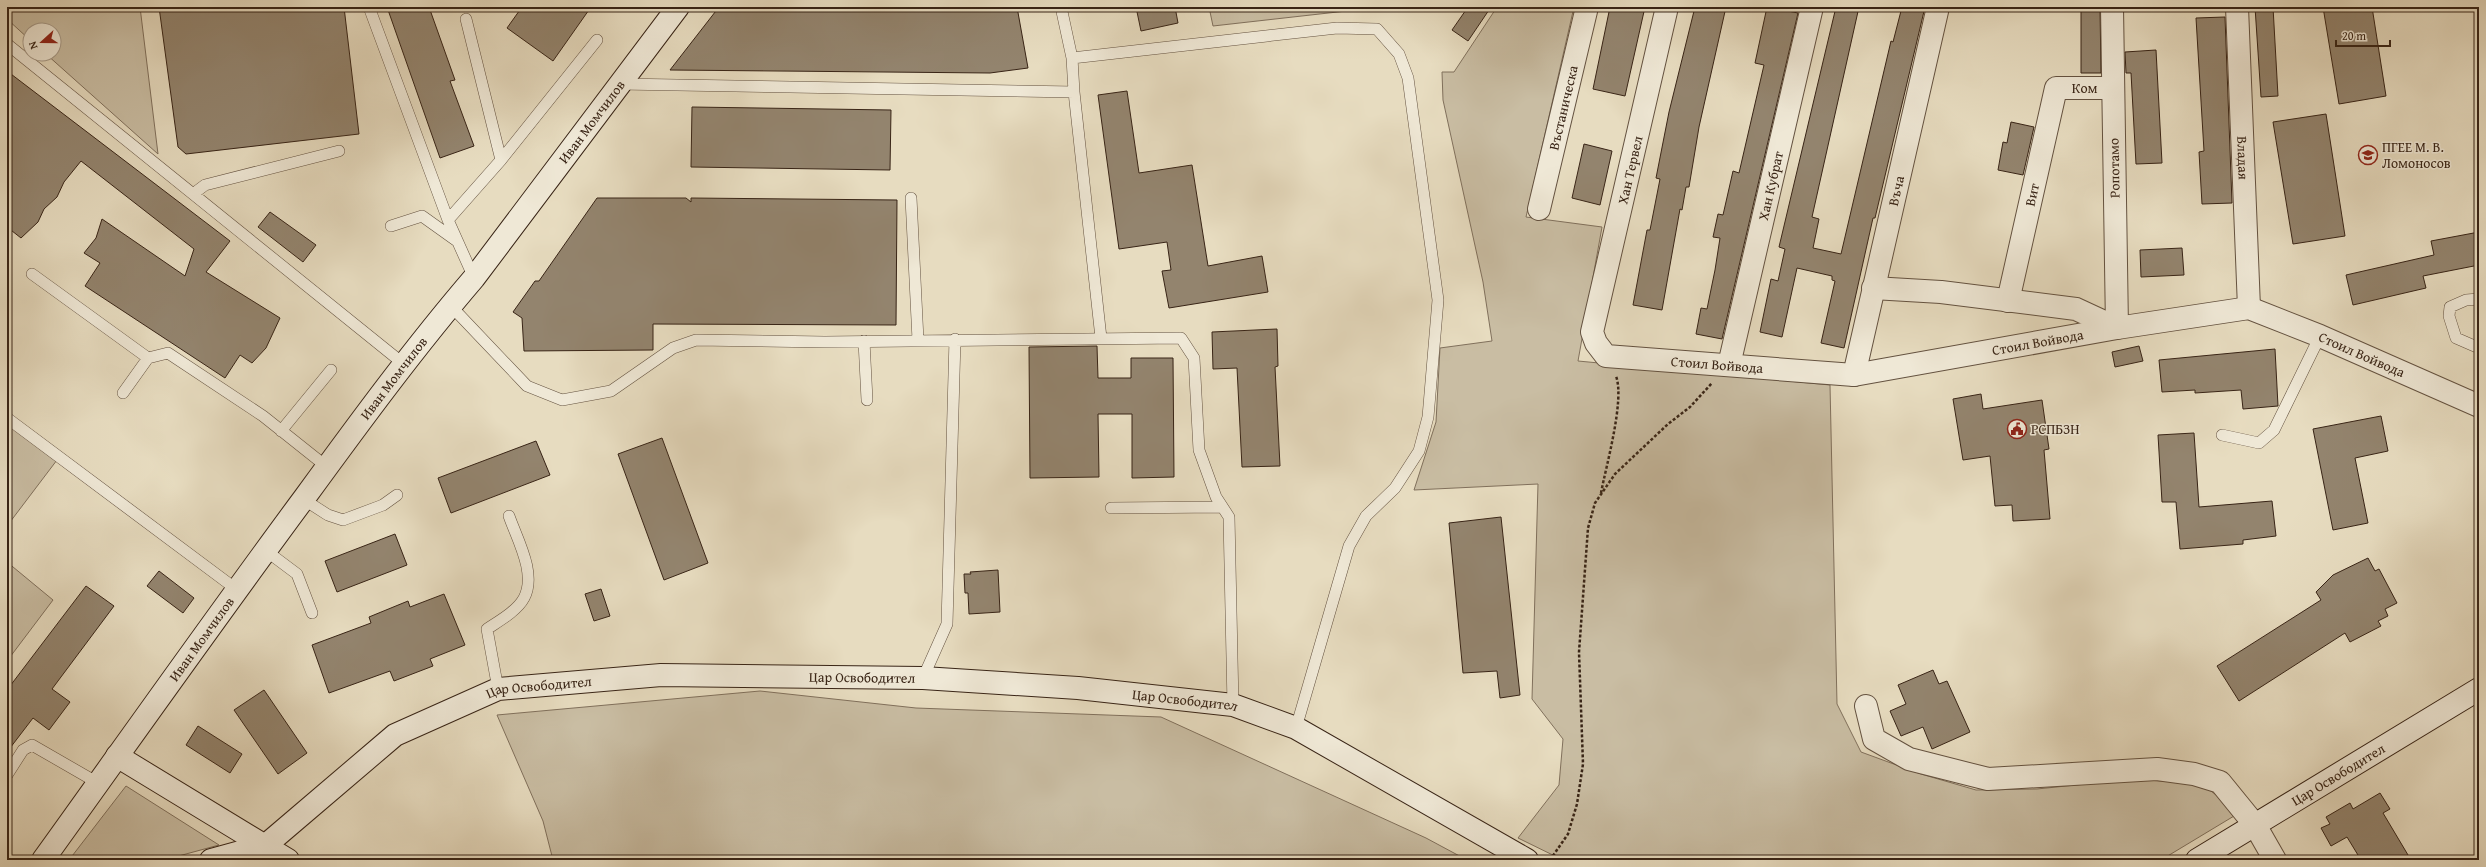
<svg xmlns="http://www.w3.org/2000/svg" width="2486" height="867" font-family="'Gentium Book Plus',serif">
<rect width="100%" height="100%" fill="#e7dcc0"/>
<filter id="stains"><feTurbulence type="fractalNoise" baseFrequency=".005" numOctaves="4"/><feColorMatrix values="0 0 0 0 .2 0 0 0 0 .09 0 0 0 0 .02 0 0 0 .5 -.17"/></filter>
<radialGradient id="worn" r=".72"><stop offset=".6" stop-color="#630" stop-opacity="0"/><stop offset="1" stop-color="#630" stop-opacity=".3"/></radialGradient>
<path fill="#c9bda3" stroke="#80705c" d="M7,7H140L158,154L46,54H54V30H30V40L7,19Z
M1209,7H1362L1364,9L1213,26Z
M1497,7H1574L1526,217L1602,227L1578,361L1830,385L1837,704L1861,752L1921,774L1976,790L2037,789L2134,779L2202,784L2239,813L2161,860H1563L1518,838L1559,785L1563,739L1532,699L1538,484L1414,490L1436,422L1440,348L1492,341L1483,282L1443,100L1442,72H1454Z
M7,421L57,460L7,526Z
M7,562L53,600L7,661Z
M760,691L916,708L1161,717L1426,838L1467,860H553L543,821L497,715Z
M126,786L219,845L164,860H69Z"/>
<path fill="#93846e" stroke="#382416" d="M159,7H344L359,134L186,154L178,147Z
M387,7H429L455,80L450,81L474,146L440,158Z
M522,7H591L553,61L507,28Z
M719,7H1017L1028,68L990,73L670,70Z
M1136,7H1175L1178,23L1141,31Z
M1468,7H1491L1468,41L1452,30Z
M1610,7H1645L1625,96L1593,89Z
M1695,7H1726L1699,127L1689,187H1686L1682,210L1680,209L1662,310L1633,305L1647,230H1650L1660,179L1656,178L1669,112Z
M1767,7L1798,13L1722,339L1696,334L1701,308L1707,309L1715,270L1720,238L1713,237L1718,214L1723,215L1733,171L1739,173L1764,65L1755,63Z
M1836,7H1859L1812,217L1819,219L1813,248L1841,254L1891,41L1893,42L1902,7H1925L1875,218H1873L1844,348L1821,343L1835,281L1832,280V276L1797,268L1782,337L1760,332L1771,279L1778,281L1785,249L1779,247Z
M2081,7H2100L2101,73H2081Z
M2255,7H2273L2278,96L2261,97Z
M2323,7H2372L2386,96L2339,104Z
M2225,17L2232,203L2202,204L2199,152L2204,151L2196,18Z
M2156,50L2162,163L2136,164L2131,73H2126L2125,52Z
M7,71L230,241L206,272L280,318L266,348L252,363L240,355L225,378L85,286L100,263L84,253L96,238L102,219L185,276L194,249L81,161L64,182L57,197L44,209L38,222L21,238L7,227Z
M1127,91L1139,173L1192,165L1208,266L1262,256L1268,292L1169,308L1162,271L1171,270L1167,242L1119,249L1098,95Z
M692,107L891,110L890,170L691,167Z
M2326,114L2345,236L2293,244L2273,122Z
M2011,122L2034,127L2023,175L1998,170L2003,142L2007,143Z
M1584,144L1612,151L1600,205L1572,198Z
M597,198H686L691,202V198L897,200L896,325L653,324V350L524,351L522,318L513,312L535,281H539Z
M270,212L316,245L303,262L258,227Z
M2479,232V265L2423,276L2426,288L2353,305L2346,275L2434,255L2431,241Z
M2182,248L2184,275L2141,277L2140,250Z
M1277,329L1278,366L1275,367L1280,466L1242,467L1237,368L1213,369L1212,332Z
M1097,346L1098,378H1131V358H1173L1174,477L1132,478V414H1098L1099,477L1030,478L1029,347Z
M2139,346L2143,361L2115,367L2112,352Z
M2275,349L2278,406L2243,409L2241,390L2195,393V390L2162,392L2159,360Z
M1981,394L1983,409L2042,400L2049,449L2044,450L2050,519L2013,521L2012,505L1995,506L1990,456L1963,460L1953,399Z
M2381,416L2388,451L2355,458L2368,523L2333,530L2313,429Z
M2194,433L2199,507L2272,501L2276,536L2243,540V544L2180,549L2176,502H2162L2158,435Z
M662,438L708,563L664,580L618,454Z
M536,441L550,475L451,513L438,478Z
M1501,517L1520,695L1500,698L1497,671L1463,673L1449,523Z
M395,534L407,565L337,592L325,561Z
M2368,558L2375,571L2379,569L2397,603L2385,609L2388,616L2378,621L2381,626L2350,642L2345,633L2239,701L2217,666L2321,600L2316,592L2333,575Z
M998,570L1000,612L969,614L968,593H965L964,574H971L970,572Z
M159,571L194,598L183,613L147,586Z
M86,586L114,606L52,689L70,702L49,730L33,718L7,752V690Z
M601,589L610,616L594,621L585,594Z
M444,594L465,645L430,659L433,666L394,681L390,671L329,693L312,645L371,623L369,617L408,601L410,607Z
M1933,670L1939,684L1947,681L1970,732L1932,749L1923,727L1901,736L1890,711L1906,704L1898,685Z
M264,690L307,753L278,774L234,710Z
M198,726L242,754L230,773L186,745Z
M2380,793L2390,809L2383,813L2411,860H2361L2347,837L2331,846L2321,828L2330,824L2326,817L2350,803L2353,809Z"/>
<g fill="none" stroke-linecap="round" stroke-linejoin="round">
<g stroke="#645240" stroke-width="12">
<path id="lane" d="M369,7L448,220L474,278
M466,19L501,160
M7,44L405,365
M1072,58L1337,28L1377,29L1399,54L1408,78L1438,300L1428,417L1419,451L1395,488L1366,516L1349,546L1296,728
M620,84L1074,92L1072,58L1061,7
M1074,92L1101,338
M193,194L205,185L339,151
M911,198L918,340
M448,220L501,160L597,40
M391,226L422,216L457,241
M32,274L148,358
M2479,299L2466,300L2450,307L2449,316L2456,338L2479,348
M450,305L527,386L562,400L611,391L673,348L696,340L825,342L1181,338L1194,358L1199,450L1216,497L1229,517L1233,705
M864,341L867,400
M123,393L148,358L168,353L263,416L327,467
M7,418L236,589
M281,431L331,370
M2222,435L2259,443L2274,430L2320,336
M303,499L328,515L343,520L383,505L397,495
M1111,508L1222,507
M265,550L297,574L312,613
M923,678L947,624L955,339
M498,689L487,629C499,621 517,611 524,598C537,574 517,539 509,516
M7,775L23,750L32,745L98,783"/>
</g>
<g stroke="#645240" stroke-width="24">
<g id="street">
<path id="s1" d="M1667,7L1592,332L1596,343L1606,356L1854,375L2117,328L2249,308L2320,336L2479,406"/>
<path id="s2" d="M2237,7L2249,308"/>
<path id="s3" d="M1539,209L1587,7"/>
<path d="M1873,288L1941,292L2076,309L2117,328L2112,7"/>
<path id="s4" d="M2008,301L2056,88H2113"/>
<path id="s5" d="M1729,365L1812,7"/>
<path id="s6" d="M1854,375L1938,7"/>
<path d="M1866,706L1874,739L1909,759L1988,779L2157,769L2194,774L2220,782L2255,825L2275,860"/>
</g>
</g>
<g stroke="#382416" stroke-width="24">
<g id="secondary">
<path d="M117,756L288,860"/>
<path id="s7" d="M43,860C130,739 216,617 305,497C359,423 414,348 474,278L678,7"/>
<path id="s8" d="M211,860L266,845L395,735L498,689L661,675L923,678L1078,688L1233,705L1296,728L1527,860"/>
<path id="s9" d="M2197,860L2479,689"/>
</g>
</g>
<path stroke="#382416" stroke-width="2.5" stroke-dasharray="3 2" stroke-linecap="butt" d="M1601,493C1606,466 1625,400 1616,376
M1550,860L1568,834L1577,804L1583,764L1579,652L1588,528L1595,503L1615,474L1668,424L1690,407L1712,383"/>
<use href="#lane" stroke="#efe8d6" stroke-width="11"/>
<use href="#street" stroke="#efe8d6" stroke-width="22"/>
<use href="#secondary" stroke="#efe8d6" stroke-width="22"/>
</g>
<defs>
<g id="school-ring" transform="scale(1)"><circle r="9.5" fill="#efe8d6" stroke="#8f2418" stroke-width="1.5"/><path d="M0-5L7-2L0 1L-7-2ZM-4 1L0 2.5L4 1V4Q0 6-4 4Z" fill="#8f2418"/></g>
<g id="civic-ring" transform="scale(1)"><circle r="9.5" fill="#efe8d6" stroke="#8f2418" stroke-width="1.5"/><path d="M-.6-6.5H3V-4.5H.6V-3L4-1V1h2V6H-6V1h2V-1L-.6-3ZM-1.2 2.5V6h2.4V2.5Z" fill="#8f2418"/></g>
</defs>
<g fill-rule="evenodd">
<use href="#school-ring" x="2368" y="155"/>
<use href="#civic-ring" x="2017" y="429"/>
</g>
<g text-anchor="middle" stroke-width="3" stroke-linejoin="round" paint-order="stroke">
<g font-size="14" fill="#382416" stroke="#efe8d6">
<text dy="5" stroke="none"><textPath href="#s4" startOffset="247">Ком</textPath></text>
<text dy="5" stroke="none"><textPath href="#s3" startOffset="104">Въстаническа</textPath></text>
<text dy="5" stroke="none"><textPath href="#s7" startOffset="920">Иван Момчилов</textPath></text>
<text dy="5" stroke="none"><textPath href="#s2" startOffset="151">Владая</textPath></text>
<text transform="translate(2114 168) rotate(-91)" y="5">Ропотамо</text>
<text transform="translate(1630 170) rotate(-77)" y="5">Хан Тервел</text>
<text dy="5" stroke="none"><textPath href="#s5" startOffset="184">Хан Кубрат</textPath></text>
<text dy="5" stroke="none"><textPath href="#s6" startOffset="189">Въча</textPath></text>
<text dy="5" stroke="none"><textPath href="#s4" startOffset="109">Вит</textPath></text>
<text dy="5" stroke="none"><textPath href="#s1" startOffset="797">Стоил Войвода</textPath></text>
<text dy="5" stroke="none"><textPath href="#s1" startOffset="1133">Стоил Войвода</textPath></text>
<text dy="5" stroke="none"><textPath href="#s1" startOffset="473">Стоил Войвода</textPath></text>
<text dy="5" stroke="none"><textPath href="#s7" startOffset="596">Иван Момчилов</textPath></text>
<text dy="5" stroke="none"><textPath href="#s7" startOffset="272">Иван Момчилов</textPath></text>
<text dy="5" stroke="none"><textPath href="#s8" startOffset="704">Цар Освободител</textPath></text>
<text dy="5" stroke="none"><textPath href="#s8" startOffset="380">Цар Освободител</textPath></text>
<text dy="5" stroke="none"><textPath href="#s8" startOffset="1028">Цар Освободител</textPath></text>
<text dy="5" stroke="none"><textPath href="#s9" startOffset="165">Цар Освободител</textPath></text>
</g>
<g font-size="14" fill="#382416" stroke="#efe8d6" text-anchor="start">
<text x="2382" y="152">ПГЕЕ М. В.<tspan x="2382" dy="16">Ломоносов</tspan></text>
<text x="2031" y="434">РСПБЗН</text>
</g>
</g>
<rect width="2486" height="867" fill="none" stroke="#e7dcc0" stroke-width="24"/>
<rect x="8" y="8" width="2470" height="851" fill="none" stroke="#382416" stroke-width="2"/>
<rect x="12" y="12" width="2462" height="843" fill="none" stroke="#382416"/>
<g transform="translate(42 42) rotate(249)"><circle r="19" fill="#efe8d6" stroke="#a69a89"/>
<path d="M0-3L7 15L0 10L-7 15Z" fill="#8f2418"/>
<text y="-6" font-size="11" font-weight="bold" text-anchor="middle" fill="#382416">N</text>
</g>
<path d="M2336 40v6h54v-6" fill="none" stroke="#382416" stroke-width="2"/>
<text x="2342" y="40" font-size="12" fill="#382416" stroke="#efe8d6" stroke-width="3" paint-order="stroke">20 m</text>
<rect width="100%" height="100%" filter="url(#stains)"/>
<rect width="100%" height="100%" fill="url(#worn)"/>
</svg>
